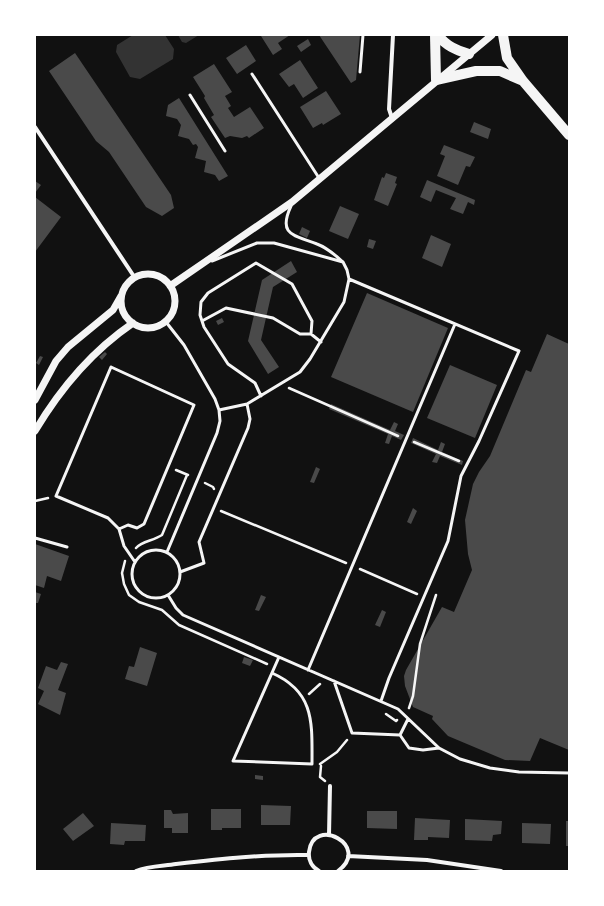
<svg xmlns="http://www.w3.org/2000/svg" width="604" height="906" font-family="Figtree,sans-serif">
<rect width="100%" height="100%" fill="#111"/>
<path fill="#333" d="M133,35H165L174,49L173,59L140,79L130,77L116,52L117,45Z
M178,35H199L186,43L182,42Z"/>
<path fill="#4a4a4a" d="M262,35H290L278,43L282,49L273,55L261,36Z
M319,35H360L356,80L351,83Z
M308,39L311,45L301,52L297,46Z
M246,45L256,61L237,74L226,58Z
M75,53L171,195L174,208L162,216L146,207L109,152L96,141L49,71Z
M300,60L318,88L303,98L294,84L289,87L279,74Z
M214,64L232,92L225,96L231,106L228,108L234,117L250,107L264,128L249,138L247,136L242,138L230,136L225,138L211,117L214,115L204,98L205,96L193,77Z
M326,91L341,114L323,125L322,123L313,128L300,107Z
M179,98L228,176L219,181L215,175L204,172L206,161L195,158L198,147L196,144L193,145L189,139L178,136L181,125L177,119L166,116L168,105Z
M474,122L491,129L488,139L470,132Z
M444,145L475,157L470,167L466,166L458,185L437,176L445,156L440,154Z
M386,173L397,177L395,183L397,184L388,206L374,200L382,177L384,178Z
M427,180L475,200L474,205L468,202L463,214L450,209L456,198L436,190L431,202L420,197Z
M35,181L41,185L35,193Z
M35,197L61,217L35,252Z
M340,206L359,214L348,239L329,231Z
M302,227L310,231L307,238L299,234Z
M431,235L451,244L442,267L422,258Z
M369,239L376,241L373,249L367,247Z
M291,261L297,272L273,287L261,340L279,367L268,374L248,341L262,280Z
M367,293L448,328L413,412L331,377Z
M222,318L224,322L218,325L216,321Z
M547,334L569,344V750L540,738L530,761L505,760L448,736L432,719L433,716L413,707L405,686L404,676L406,670L442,607L454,612L472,570L468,554L465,520L473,484L479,472L490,456L526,370L531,372Z
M105,352L107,354L102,360L99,357Z
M40,356L43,357L39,365L36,363Z
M450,365L497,385L475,438L427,418Z
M331,404L390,430L394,422L398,424L395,431L404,435L401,440L392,436L389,444L385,443L388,434L329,409Z
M413,438L438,450L441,442L445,444L442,452L463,461L462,465L440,456L437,463L432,462L436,454L411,443Z
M316,467L320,469L314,483L310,482Z
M413,508L417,511L411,524L407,522Z
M35,544L69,556L61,581L47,576L44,588L35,585Z
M35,592L41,594L38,603H35Z
M261,595L266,597L259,611L255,610Z
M382,610L386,612L380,627L375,625Z
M140,647L157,653L147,686L125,679L129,666L134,667Z
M244,657L253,660L250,666L242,663Z
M61,662L68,664L58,690L66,693L60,715L38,704L44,691L38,688L46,666L57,670Z
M255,775L263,776V780L255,779Z
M261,805L291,806L290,825H261Z
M211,809H241V828H222V830H211Z
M164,810H171L173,814L188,813V833H172V828H164Z
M367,811H397V829L367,828Z
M83,813L94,826L73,841L63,829Z
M415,818L450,820L449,838L428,837V840H414Z
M465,819L502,821L501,834L493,835L492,841L465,840Z
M566,821H569V846H566Z
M111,823L146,825L145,841H125L124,845L110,844Z
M522,823L551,824L550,844L522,843Z"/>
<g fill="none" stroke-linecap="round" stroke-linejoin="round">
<path stroke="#f5f5f5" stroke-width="2.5" d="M289,388L398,436
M414,442L459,461
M176,470L188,475
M205,483L213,487L214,489
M35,501L48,498
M221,511L346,563
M136,548C142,541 153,541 162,535L187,475
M125,561L122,573L124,584L129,595L139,602L162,610L179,625L267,664
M360,569L417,594
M309,694L320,684
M409,708L413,696L420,644L436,595
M386,714L396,721L397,720
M320,764L337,752L347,740
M321,766L320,777L325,781"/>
<path stroke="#f5f5f5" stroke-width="3" d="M360,72L363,35
M252,74L319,178
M190,95L225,151
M212,261L257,243H274L343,262C335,255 328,248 317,244C295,235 277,236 291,206
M349,279L519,351L479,441L461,476L448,541L389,678L381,701
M202,321L226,308L273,318L300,334H311
M166,322L184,345L215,399L219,410L220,421L217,433L167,552
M261,396L255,383L228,364L204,327L200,315L201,302L208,293L256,263L292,284L312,321L311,334L321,342
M219,410L247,404L300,372L310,359L344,302L349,279L347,270L343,262
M119,529L108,518L56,496L111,367L194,405L144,524L137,528L128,525L119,529L124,546L135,562
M35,538L67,547
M132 574a24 24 0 1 1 48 0a24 24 0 1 1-48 0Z
M180,572L204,563L199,542L248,428L250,419L247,404
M168,595L176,608L183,615L398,709L439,748L460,759L490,768L519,772L569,773
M308,670L455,324
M272,673C315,692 312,723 312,764L233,761L279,657
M334,681L352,733L400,735
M408,719L400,735L409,748L423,750L439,748"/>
<path stroke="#f5f5f5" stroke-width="4" d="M392,118L389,109L393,35
M35,127L135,278
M329,835L330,786
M348,856L427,860L501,871
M136,871C148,866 164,866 176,864C220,859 265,854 309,855
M319,871C312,867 308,860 309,852C313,815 372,846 338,871"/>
<path stroke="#f5f5f5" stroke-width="7" d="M121 301a27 27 0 1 1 54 0a27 27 0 1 1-54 0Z
M170,286L292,202L492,35
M35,400L56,361L68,347L113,310L121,296
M35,431C60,389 92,351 133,323"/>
<path stroke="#f5f5f5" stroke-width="10" d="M435,35L436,80L476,71H500L523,81
M438,35C446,46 456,50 469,54
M503,35L507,58L523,81L569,135"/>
</g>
<rect width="604" height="906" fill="none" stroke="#ffffff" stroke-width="72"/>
</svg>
